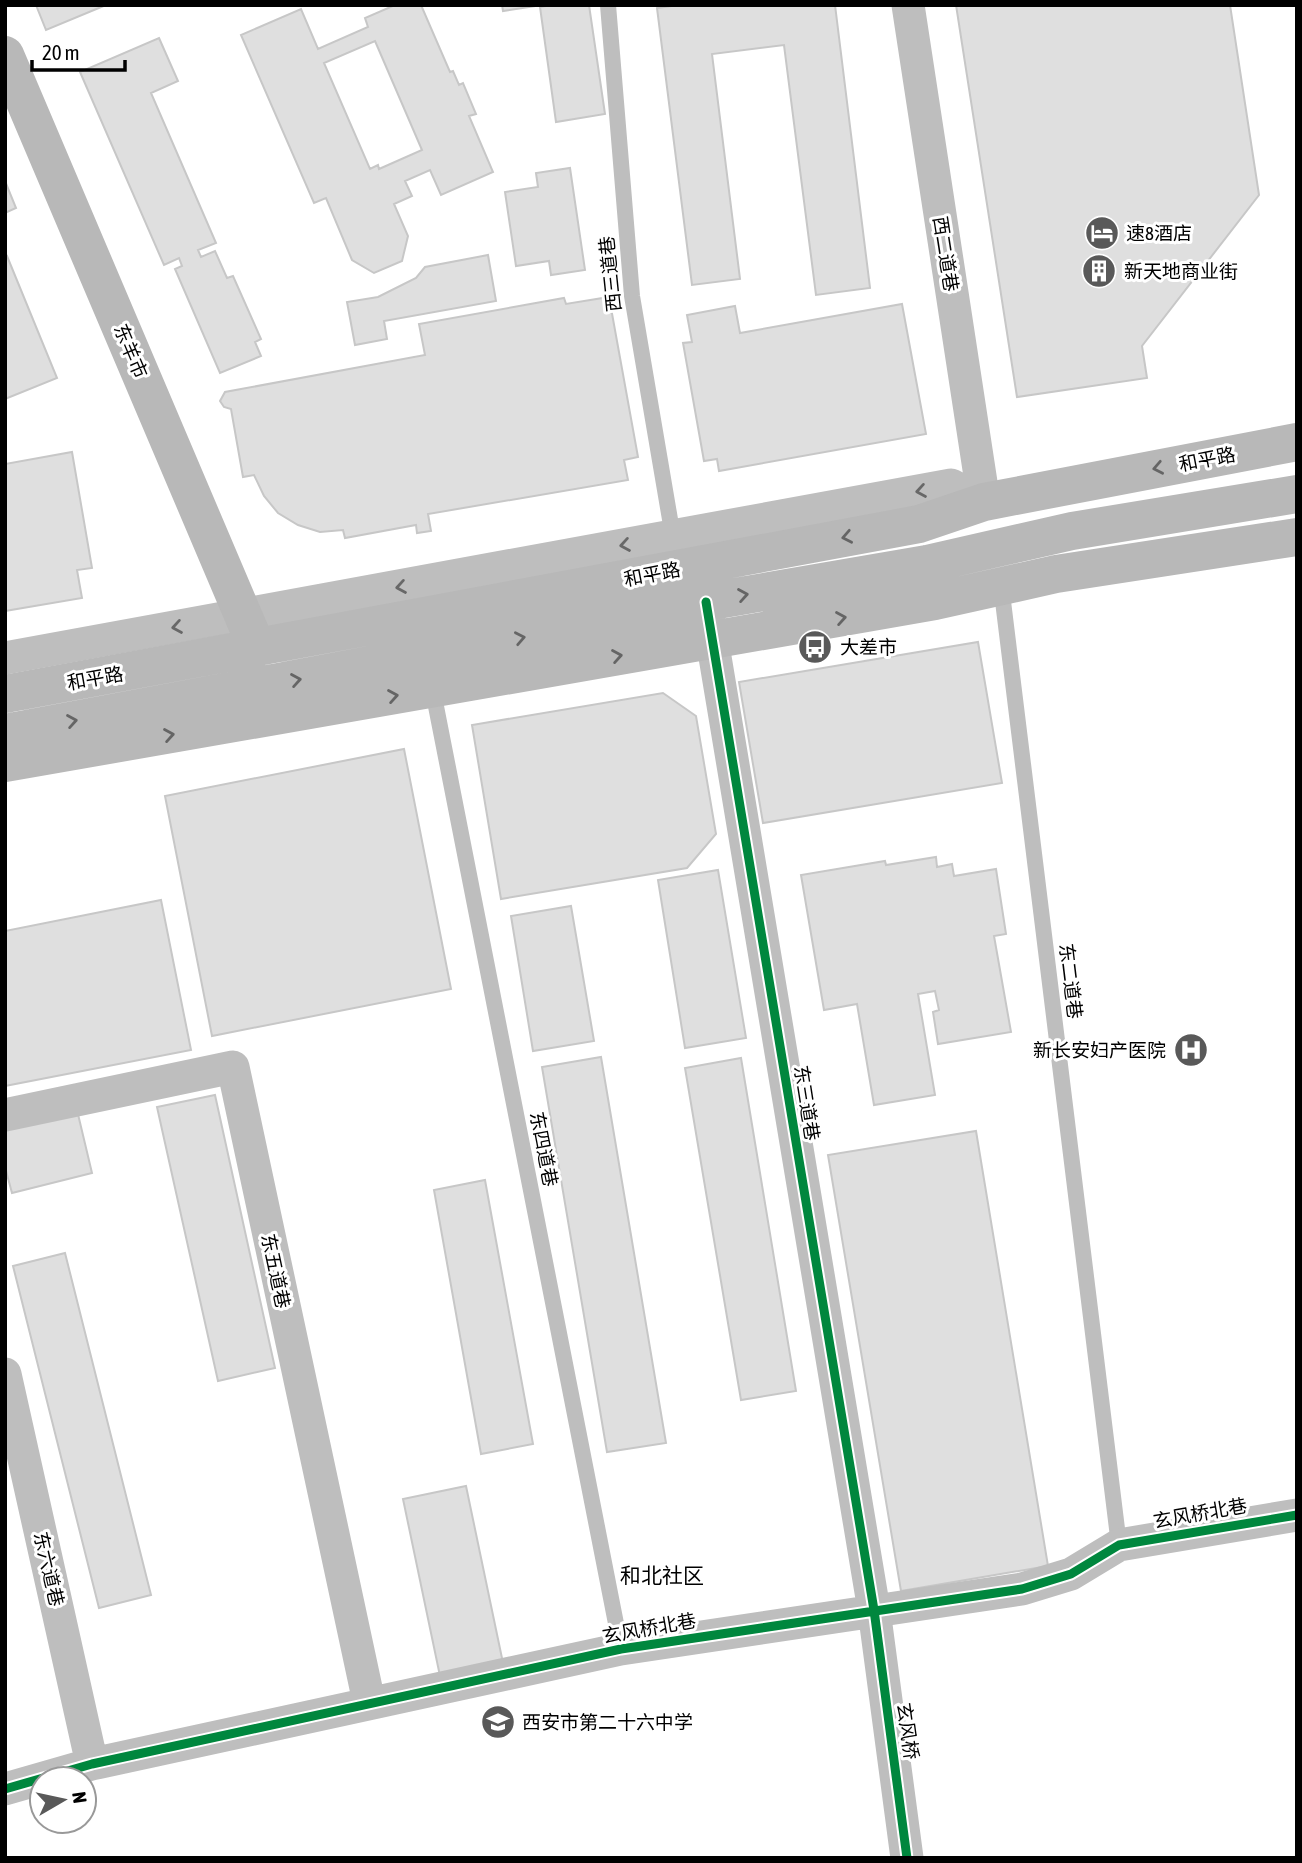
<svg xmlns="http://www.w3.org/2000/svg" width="1302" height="1863" font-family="'Asap Condensed','Noto Sans SC',sans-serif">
<rect width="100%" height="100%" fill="#fff"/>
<path fill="#dfdfdf" stroke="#c7c7c7" stroke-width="2" fill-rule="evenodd" d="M36,5H106L46,30Z
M395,5H421L450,72L453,71L459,85L463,83L476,114L469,116L493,172L441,195L430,170L405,181L412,196L394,204L408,236L402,261L374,273L352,260L326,198L314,203L241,35L301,9L318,49L368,27L365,18ZM375,41L422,150L379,169L378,165L370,169L324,63Z
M502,5H542L503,11Z
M552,5H589L605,114L556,122L540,7Z
M679,5H835L870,288L816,295L784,45L712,54L740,279L692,285L657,8Z
M956,5H1230L1259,195L1142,346L1147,378L1017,397Z
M159,38L178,81L151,93L216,243L198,250L201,257L215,251L227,278L233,276L261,339L255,342L261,356L220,373L175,269L182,266L179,258L164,265L80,72Z
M570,168L585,270L551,275L549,261L516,266L505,192L538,187L536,173Z
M5,181L16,208L5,213Z
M488,255L496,301L384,321L387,339L355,345L347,302L378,297L416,278L425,267Z
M7,256L57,378L5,399V257Z
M609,297L638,457L624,460L628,480L428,514L431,531L417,533L416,525L345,538L343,530L320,532L298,525L278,513L264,496L254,475L243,477L231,409L224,407L220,401L225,392L425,355L419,324L564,298L566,304Z
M902,304L926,434L719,471L717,459L704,461L683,343L692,342L687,315L735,306L740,333Z
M72,452L92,568L77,570L82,598L5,611V464Z
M978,642L1002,783L763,823L739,682Z
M663,693L696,716L716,834L687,868L501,899L472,725Z
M404,749L451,989L212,1036L165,796Z
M936,857L937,867L952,864L954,876L996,869L1006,934L994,936L1011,1032L938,1044L933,1012L939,1010L935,991L918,994L935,1095L874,1105L857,1004L824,1010L801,875L885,861L886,865Z
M718,870L746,1038L685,1048L658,880Z
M161,900L191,1050L5,1086V931Z
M571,906L594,1041L533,1051L511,916Z
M601,1057L666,1443L607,1452L542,1067Z
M741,1058L796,1391L741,1400L685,1068Z
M215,1095L275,1368L218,1381L157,1107Z
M77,1110L92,1173L12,1193L5,1167V1129Z
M976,1131L1048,1566L901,1591L828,1155Z
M485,1180L533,1444L481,1454L434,1190Z
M65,1253L151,1595L99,1608L13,1266Z
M466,1486L503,1663L440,1676L403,1499Z"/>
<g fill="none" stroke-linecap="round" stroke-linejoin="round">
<path stroke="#bebebe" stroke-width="16" d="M608,5L632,296L673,537
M1001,585L1119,1545
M432,686L621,1649"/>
<path stroke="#bebebe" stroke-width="33" d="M908,5L984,502
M708,615L874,1610L907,1858
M5,658L951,485L984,502
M5,1115L233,1067L369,1702
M5,1374L92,1764
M5,1789L92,1764L621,1649L1022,1589L1071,1574L1119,1545L1297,1515"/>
<path stroke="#b8b8b8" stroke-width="38" d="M5,55L257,648
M5,694L919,524L984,502L1297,442
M5,733L706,602L927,564L1072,531L1297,494
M5,763L935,601L1056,574L1297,537"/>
<g stroke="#fff" stroke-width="13">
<path id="cycleway" d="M706,602L874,1610L907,1858
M5,1789L92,1764L621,1649L1022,1589L1071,1574L1119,1545L1297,1515"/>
</g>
<use href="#cycleway" stroke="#00873e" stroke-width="9"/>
</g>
<defs><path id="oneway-chevron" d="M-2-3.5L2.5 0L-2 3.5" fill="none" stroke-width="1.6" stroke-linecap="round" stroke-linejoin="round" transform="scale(1.75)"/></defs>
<g stroke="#656565">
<use href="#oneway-chevron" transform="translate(1158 468) rotate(169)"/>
<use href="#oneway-chevron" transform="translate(847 537) rotate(169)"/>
<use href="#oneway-chevron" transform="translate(743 595) rotate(-10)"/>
<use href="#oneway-chevron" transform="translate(841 618) rotate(-10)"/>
<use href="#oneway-chevron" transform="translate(520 638) rotate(-11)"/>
<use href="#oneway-chevron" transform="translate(617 656) rotate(-10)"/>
<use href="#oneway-chevron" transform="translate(296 680) rotate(-10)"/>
<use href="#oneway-chevron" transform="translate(393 696) rotate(-10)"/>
<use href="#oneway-chevron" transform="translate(72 721) rotate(-10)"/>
<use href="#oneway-chevron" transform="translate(169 735) rotate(-10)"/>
</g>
<g stroke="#686868">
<use href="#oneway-chevron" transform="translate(921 491) rotate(170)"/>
<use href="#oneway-chevron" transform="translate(625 545) rotate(170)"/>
<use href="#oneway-chevron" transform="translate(401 587) rotate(170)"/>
<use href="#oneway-chevron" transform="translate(177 627) rotate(170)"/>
</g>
<defs>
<g id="hotel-disc" transform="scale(1.75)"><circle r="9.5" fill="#595959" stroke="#fff"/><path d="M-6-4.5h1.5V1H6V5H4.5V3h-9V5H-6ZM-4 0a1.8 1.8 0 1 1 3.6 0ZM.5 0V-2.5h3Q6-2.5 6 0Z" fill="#fff"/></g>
<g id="building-disc" transform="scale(1.75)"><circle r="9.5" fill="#595959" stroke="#fff"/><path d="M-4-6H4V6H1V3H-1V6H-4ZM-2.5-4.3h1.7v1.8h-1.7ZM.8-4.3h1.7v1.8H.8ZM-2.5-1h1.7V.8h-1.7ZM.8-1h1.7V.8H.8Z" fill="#fff"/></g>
<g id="bus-disc" transform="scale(1.75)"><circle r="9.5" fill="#595959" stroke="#fff"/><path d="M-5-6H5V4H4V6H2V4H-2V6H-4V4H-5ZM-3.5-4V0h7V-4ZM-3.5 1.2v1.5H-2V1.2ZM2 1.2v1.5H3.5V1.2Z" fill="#fff"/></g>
<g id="hospital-disc" transform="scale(1.75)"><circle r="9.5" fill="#595959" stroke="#fff"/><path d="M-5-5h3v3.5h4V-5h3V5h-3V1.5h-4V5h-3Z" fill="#fff"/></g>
<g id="school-disc" transform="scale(1.75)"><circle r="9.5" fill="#595959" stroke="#fff"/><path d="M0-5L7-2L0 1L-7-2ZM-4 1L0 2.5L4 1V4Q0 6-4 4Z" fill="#fff"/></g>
</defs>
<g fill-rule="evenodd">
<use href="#hotel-disc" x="1102" y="233"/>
<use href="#building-disc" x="1099" y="271"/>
<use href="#bus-disc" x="815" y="647"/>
<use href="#hospital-disc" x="1191" y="1050"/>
<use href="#school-disc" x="498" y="1722"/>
</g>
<g text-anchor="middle" stroke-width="6" stroke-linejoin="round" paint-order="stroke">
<g font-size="19" fill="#000" stroke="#fff" text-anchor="start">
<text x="1126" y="240">速8酒店</text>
<text x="1124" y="278">新天地商业街</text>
<text x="840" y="654">大差市</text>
<text x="1166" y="1057" text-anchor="end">新长安妇产医院</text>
<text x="522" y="1729">西安市第二十六中学</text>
</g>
<g font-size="19" fill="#000" stroke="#fff">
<text transform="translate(946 254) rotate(81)" y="7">西二道巷</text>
<text transform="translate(610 274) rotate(-96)" y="7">西三道巷</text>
<text transform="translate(131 351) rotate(67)" y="7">东羊市</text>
<text transform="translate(1207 459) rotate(-11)" y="7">和平路</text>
<text transform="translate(652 574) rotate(-11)" y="7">和平路</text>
<text transform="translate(95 678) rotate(-10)" y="7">和平路</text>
<text transform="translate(1071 981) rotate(83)" y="7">东二道巷</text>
<text transform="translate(807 1103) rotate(81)" y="7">东三道巷</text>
<text transform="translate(544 1149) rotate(79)" y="7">东四道巷</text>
<text transform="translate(276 1271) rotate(78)" y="7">东五道巷</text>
<text transform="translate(1200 1513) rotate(-10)" y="7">玄风桥北巷</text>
<text transform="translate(49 1569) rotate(77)" y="7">东六道巷</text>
<text transform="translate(649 1628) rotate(-10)" y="7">玄风桥北巷</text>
<text transform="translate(908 1731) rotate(82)" y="7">玄风桥</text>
</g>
<g font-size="21" fill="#000" stroke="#fff">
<text x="662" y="1583">和北社区</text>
</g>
</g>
<rect width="1302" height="1863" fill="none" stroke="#000000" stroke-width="14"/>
<g transform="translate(63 1800) rotate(81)"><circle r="33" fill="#ffffff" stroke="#999999" stroke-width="2"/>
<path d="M0-5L12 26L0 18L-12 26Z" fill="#595959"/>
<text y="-10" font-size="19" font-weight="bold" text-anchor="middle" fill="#000000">N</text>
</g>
<path d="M32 60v10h93v-10" fill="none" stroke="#000000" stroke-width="3.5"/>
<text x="42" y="60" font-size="21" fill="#000000" stroke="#ffffff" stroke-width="5" paint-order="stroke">20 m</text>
</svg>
